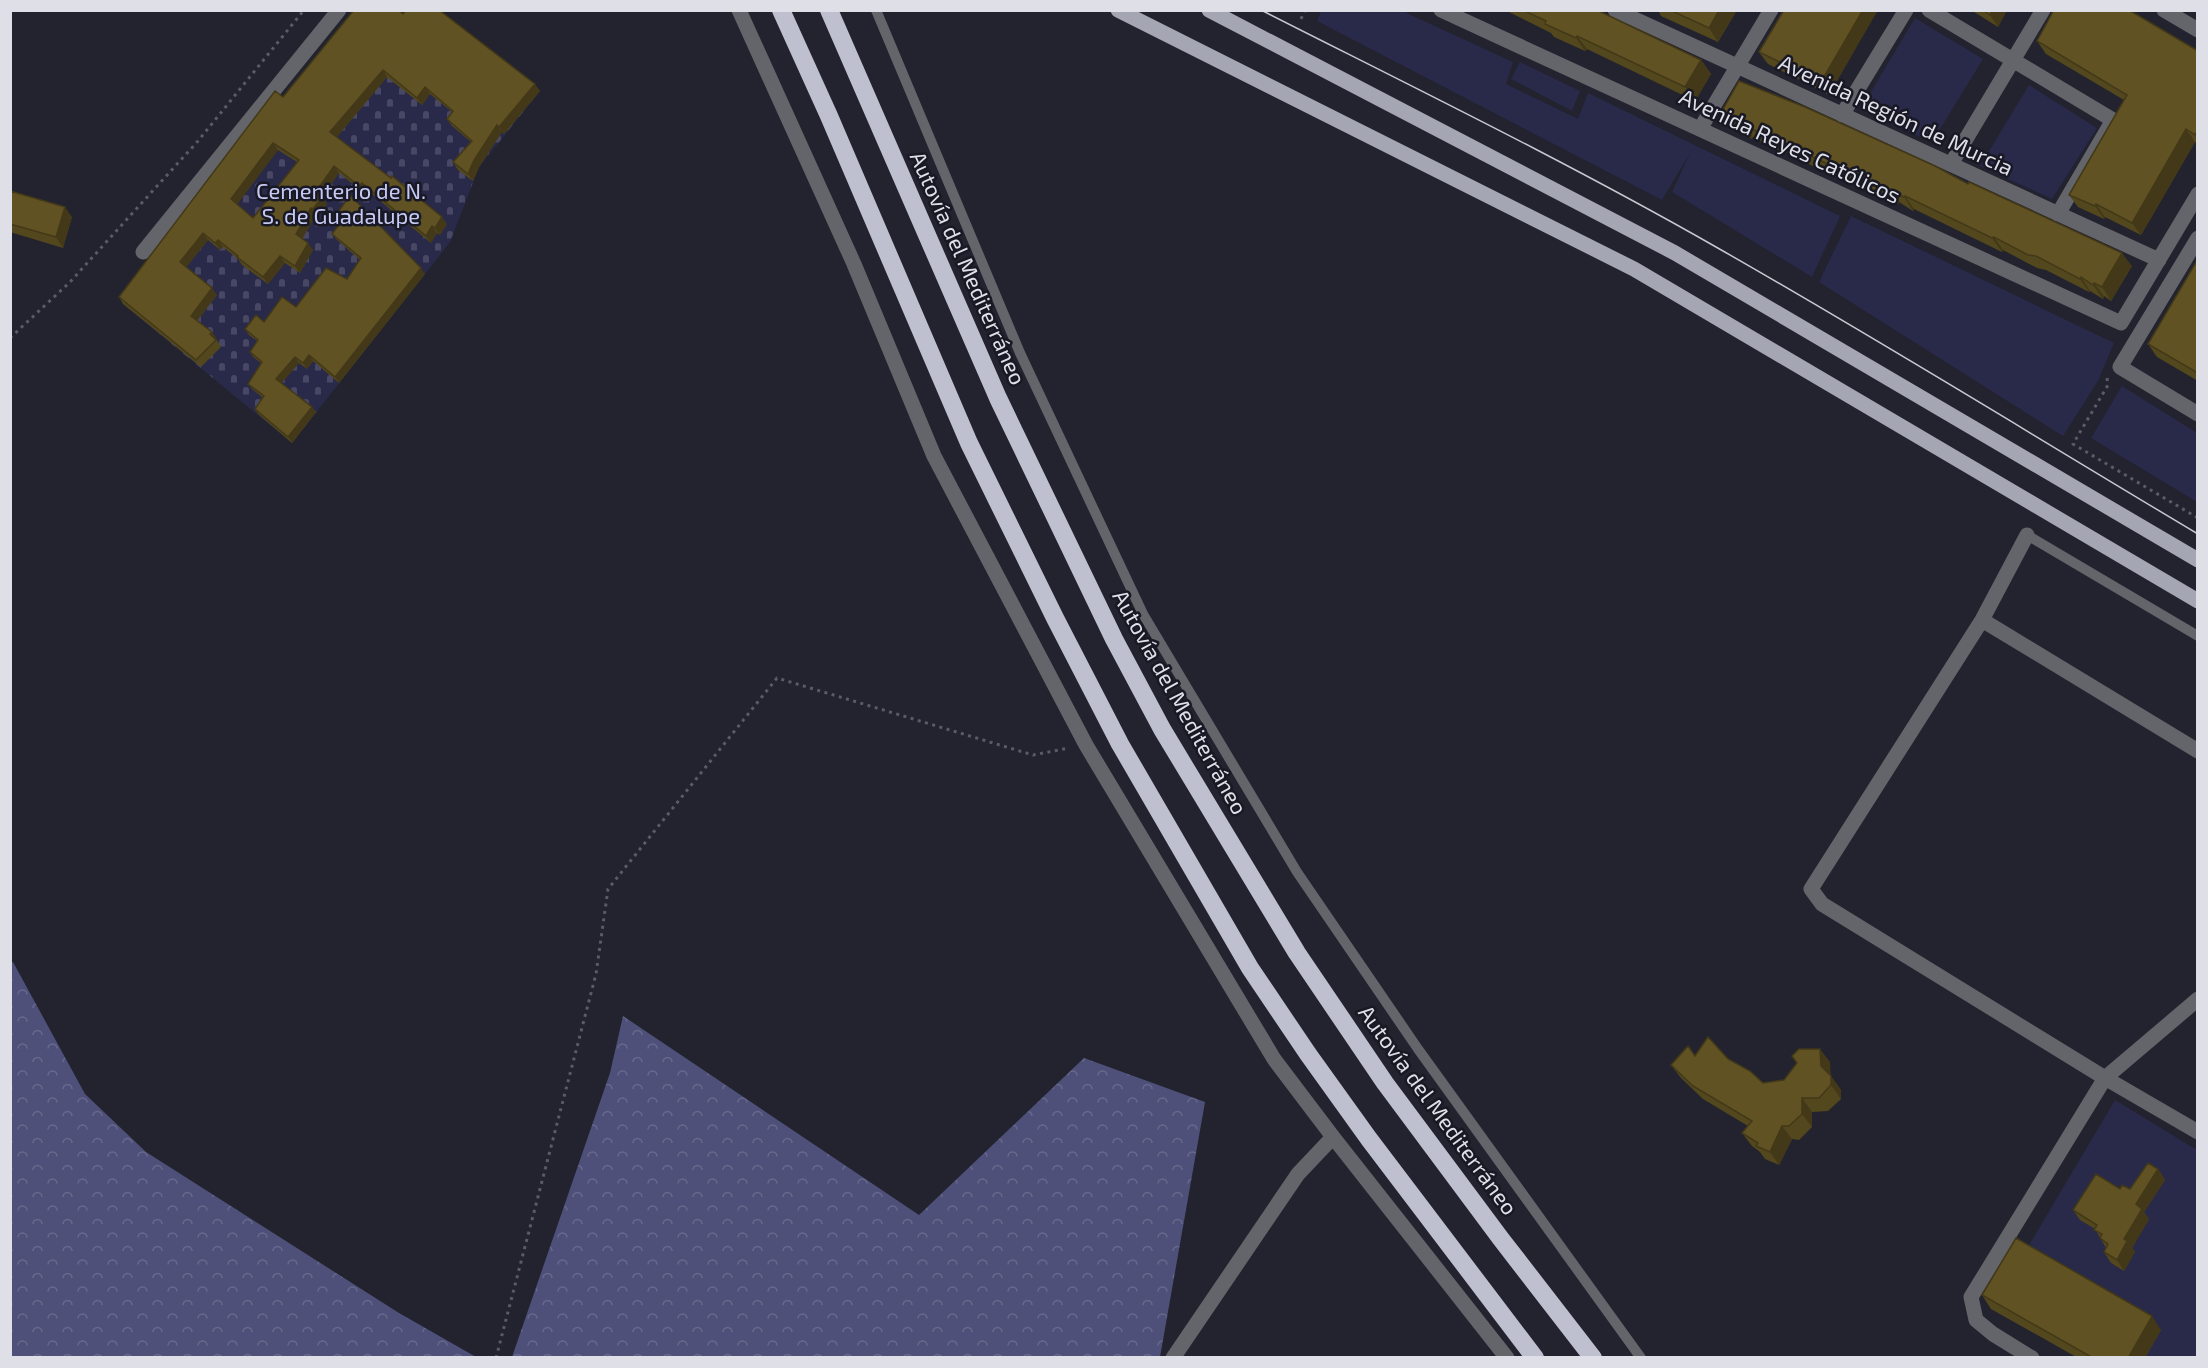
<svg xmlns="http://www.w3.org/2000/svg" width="2208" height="1368" font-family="'Exo 2',sans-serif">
<defs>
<pattern id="forest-crowns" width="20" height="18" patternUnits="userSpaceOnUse" patternTransform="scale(1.5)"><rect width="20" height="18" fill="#4e5079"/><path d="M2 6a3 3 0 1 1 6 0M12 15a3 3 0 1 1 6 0" fill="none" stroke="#67698c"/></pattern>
<pattern id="cemetery-stones" width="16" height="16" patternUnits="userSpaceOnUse" patternTransform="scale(1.5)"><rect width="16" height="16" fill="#29294a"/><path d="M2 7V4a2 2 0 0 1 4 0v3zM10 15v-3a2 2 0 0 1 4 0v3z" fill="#484864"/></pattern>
</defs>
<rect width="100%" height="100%" fill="#22232e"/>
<path fill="#29294a" d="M1361,10L1402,11L1513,62L1506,84L1578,119L1588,93L1840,216L1812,277L1672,192L1690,153L1662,200L1317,21L1321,11Z
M1915,18L1983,59L1932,142L1860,110Z
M1520,62L1580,91L1572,111L1511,79Z
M2029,85L2097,128L2052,199L1980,166Z
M1851,216L2114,343L2098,381L2063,436L1819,282Z
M2122,386L2197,433V502L2091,438Z
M2115,1100L2197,1150V1357H2078L1991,1309Z"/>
<path fill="url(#forest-crowns)" d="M13,962L85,1094L146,1152L399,1313L476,1357H11L10,964Z
M623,1016L919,1215L1084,1058L1205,1102L1160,1357H512L610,1073Z"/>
<path fill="url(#cemetery-stones)" d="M355,11H435L540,91L479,167L450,242L292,443L123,304Z"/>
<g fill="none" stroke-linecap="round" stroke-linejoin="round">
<path stroke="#5a5b66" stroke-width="3" stroke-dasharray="3 4.5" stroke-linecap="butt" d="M1301,19L1305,10
M10,338L70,282L198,141L304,10
M2107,378L2108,385L2073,444L2198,518
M496,1358L596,974L608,889L777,678L1033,755L1069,748"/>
<path stroke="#64656b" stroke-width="10" d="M876,10L1020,353L1143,614L1297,872L1418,1049L1641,1358
M2027,535L2198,636"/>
<path stroke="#64656b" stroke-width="15" d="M739,10L854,264L934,456L1086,745L1274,1059L1333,1137L1507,1358
M1441,10L2121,323L2198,194
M1615,10L2159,260
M1929,10L2113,120L2058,214
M2164,10L2198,30
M1842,115L1906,10
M1700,129L1771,10
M1951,164L2043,10
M2198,238L2120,367L2198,414
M143,252L339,10
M2027,535L1982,620L2198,751
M1982,620L1811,889L1822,904L2105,1078L2198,1132
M1173,1358L1298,1174L1333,1137
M2032,1358L1993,1334L1976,1320L1971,1297L2105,1078L2198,999"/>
<path stroke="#a5a6b3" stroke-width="15" d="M1118,10L1634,269L2198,601
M1209,10L1675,253L2198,560"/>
<path stroke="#bec0cf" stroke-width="18" d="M781,10L829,116L969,443L1055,618L1120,744L1250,968L1308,1054L1369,1139L1535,1358
M829,10L998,398L1114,639L1162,729L1297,953L1385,1083L1501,1239L1593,1358"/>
<path stroke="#c6c7cf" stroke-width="1.5" d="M1261,10C1413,87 1567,162 1716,247C1878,339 2037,438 2198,534"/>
</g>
<path fill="#53471d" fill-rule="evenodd" d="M1505,10H1597L1701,60L1711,74L1695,101L1587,49L1585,51L1554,37L1551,33Z
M1658,10H1737L1718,42L1661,16Z
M1784,10L1829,95L1768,64L1759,52Z
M1971,10H2007L1998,27Z
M403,14L540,91L504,134L502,132L479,167L473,181L458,170L453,162L471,142L452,126L447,119L452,112L430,94L422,105L387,77L337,137L447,224L440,235L437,233L431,243L367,190L364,193L339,173L322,197L327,204L318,216L316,215L302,239L313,250L300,273L285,263L268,284L242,265L238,259L223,247L220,250L208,240L186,267L217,295L197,321L212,332L221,347L201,367L123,304L119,297L283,97ZM278,150L297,162L253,218L237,204Z
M2037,41L2198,51V144L2195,142L2141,235L2105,217L2104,219L2078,207L2069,195L2124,100L2046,54Z
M1721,113L1968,184L2132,266L2111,301L2104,296L2103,299L2090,291L2089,292L2046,270L2037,268L2003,250L2002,252L1914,209L1913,211L1899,202L1898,204L1885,197L1884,198L1856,183L1855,185L1826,173L1782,150L1781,152L1753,137L1752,139L1731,126Z
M10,191L72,217L63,248L10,232Z
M334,218L425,274L339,383L313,361L307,369L299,363L281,383L316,412L292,443L258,414L255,409L262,397L252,389L248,384L261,363L253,357L250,352L257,341L249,335L245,329L296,307L347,279L360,260L336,239L332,234L340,224Z
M2198,259V381L2157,357L2148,344Z
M1695,1056L1728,1059L1763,1083L1784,1080L1830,1062V1075L1841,1090V1099L1828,1111L1812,1112V1127L1799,1140L1792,1139L1779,1165L1765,1159L1760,1152L1752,1146L1742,1133L1748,1126L1703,1099L1681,1078L1671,1065Z
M2158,1169L2165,1180L2144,1212L2149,1219L2132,1248L2135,1252L2124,1271L2111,1263L2104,1252L2106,1248L2095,1229L2080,1220L2073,1210L2120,1189H2130Z
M1982,1295L2161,1330L2145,1358H2078L1991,1309Z"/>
<path fill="#433918" d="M1719,10H1737L1718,42L1709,28Z
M1863,10H1878L1829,95L1821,82Z
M1992,10H2007L1998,27L1990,15Z
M1577,36L1587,49L1585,51L1576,38Z
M1701,60L1711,74L1695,101L1685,87Z
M383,70L387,77L335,139L330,132Z
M535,84L540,91L504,134L499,127Z
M425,87L430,94L422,105L417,98Z
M1743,124L1753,137L1752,139L1742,126Z
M497,125L502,132L479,167L473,181L468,174L474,160Z
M2186,129L2195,142L2141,235L2132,223Z
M1773,137L1782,150L1781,152L1771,139Z
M273,143L278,150L236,206L231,199Z
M334,166L339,173L322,197L327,204L318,216L313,209L315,193Z
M1846,170L1856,183L1855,185L1845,172Z
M362,183L367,190L364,193L359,186Z
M1876,183L1885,197L1884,198L1874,185Z
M1905,196L1914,209L1913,211L1904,197Z
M2096,204L2105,217L2104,219L2095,206Z
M65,207L72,217L63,248L56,237Z
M311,208L316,215L301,241L296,234Z
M442,217L447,224L440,235L435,228Z
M432,226L437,233L431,243L426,236Z
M203,233L208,240L185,269L180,262Z
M1994,237L2003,250L2002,252L1992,238Z
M218,240L223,247L220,250L215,243Z
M308,243L313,250L300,273L295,266Z
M2122,253L2132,266L2111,301L2102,287Z
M280,256L285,263L268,284L263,277Z
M421,268L425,274L339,383L335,377Z
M2081,277L2090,291L2089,292L2080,279Z
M2094,283L2104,296L2103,299L2093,285Z
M212,288L217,295L195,323L191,316Z
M212,332L217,339L215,342L210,334Z
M309,355L313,361L307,369L303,363Z
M295,357L299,363L280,385L276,379Z
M312,407L316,412L292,443L288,437Z
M1820,1049L1830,1062L1831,1080L1821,1066Z
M1831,1076L1841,1090V1099L1831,1085Z
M1802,1098L1812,1112V1127L1802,1114Z
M1782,1126L1792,1139L1779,1165L1770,1152Z
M2158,1169L2165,1180L2144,1212L2149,1219L2132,1248L2135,1252L2124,1271L2117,1260L2124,1239L2136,1204Z
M2152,1316L2161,1330L2145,1358H2128Z"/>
<path fill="#605222" stroke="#433918" stroke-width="1.5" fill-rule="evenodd" d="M354,10H398L403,14L406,10H439L535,84L499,127L497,125L474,160L468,174L453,162L472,141L447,119L453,111L425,87L417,98L383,70L330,132L391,178L392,176L442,217L435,228L432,226L426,236L362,183L359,186L334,166L315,193L322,197L313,209L311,208L296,234L308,243L295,266L280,256L263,277L237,257L238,256L218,240L215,243L203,233L180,262L212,288L191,316L212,332L210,334L216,340L196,360L119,297L275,91L283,97ZM273,143L299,160L253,218L231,199Z
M1523,10H1597L1701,60L1685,87L1577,36L1576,38L1545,24L1546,21Z
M1670,10H1719L1709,28Z
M1784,10H1863L1821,82L1759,52Z
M1983,10H1992L1990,15Z
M2054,10H2129L2198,51V130L2195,135L2186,129L2132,223L2096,204L2095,206L2069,195L2127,95L2037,41Z
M1739,81L1805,107L1935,166L1968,184L1969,182L2122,253L2102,287L2094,283L2093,285L2081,277L2080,279L2036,256L2028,255L1994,237L1992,238L1905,196L1904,197L1890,189L1888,190L1876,183L1874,185L1846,170L1845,172L1817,159L1773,137L1771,139L1743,124L1742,126L1721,113Z
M10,191L65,207L56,237L10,224Z
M350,195L421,268L335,377L309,355L303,363L295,357L276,379L312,407L288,437L255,409L264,396L248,384L262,362L250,352L258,340L245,329L256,315L264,322L282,297L296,307L326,268L347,279L361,258L332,234L341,222L334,218Z
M2198,259V369L2196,372L2148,344Z
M1708,1037L1728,1059L1750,1071L1763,1083L1784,1080L1797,1063L1792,1056L1799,1049H1820L1821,1066L1831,1076V1085L1819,1098H1802V1114L1789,1126H1782L1770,1152L1756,1146L1758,1143L1742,1133L1752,1121L1693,1086L1671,1065L1688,1046L1695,1056Z
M2148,1163L2158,1169L2136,1204L2142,1209L2124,1239L2127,1241L2117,1260L2104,1252L2108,1244L2100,1238L2102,1234L2094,1230L2097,1225L2073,1210L2096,1174L2120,1189L2122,1185L2130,1189Z
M2016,1238L2152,1316L2128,1358H2093L1982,1295Z"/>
<g text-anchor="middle" stroke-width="5" stroke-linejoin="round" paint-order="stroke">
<g font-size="22" fill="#dedfe7" stroke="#181924">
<text transform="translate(1896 115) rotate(25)" y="8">Avenida Región de Murcia</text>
<text transform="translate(1790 146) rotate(25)" y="8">Avenida Reyes Católicos</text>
<text transform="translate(968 268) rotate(66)" y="8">Autovía del Mediterráneo</text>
<text transform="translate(1180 702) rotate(61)" y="8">Autovía del Mediterráneo</text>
<text transform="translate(1438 1110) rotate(54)" y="8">Autovía del Mediterráneo</text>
</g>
<g font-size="22" fill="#c6c9f3" stroke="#181924">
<text x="341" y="199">Cementerio de N.<tspan x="341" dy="25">S. de Guadalupe</tspan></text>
</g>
</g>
<rect width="2208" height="1368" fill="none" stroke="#dedfe7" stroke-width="24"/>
</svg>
